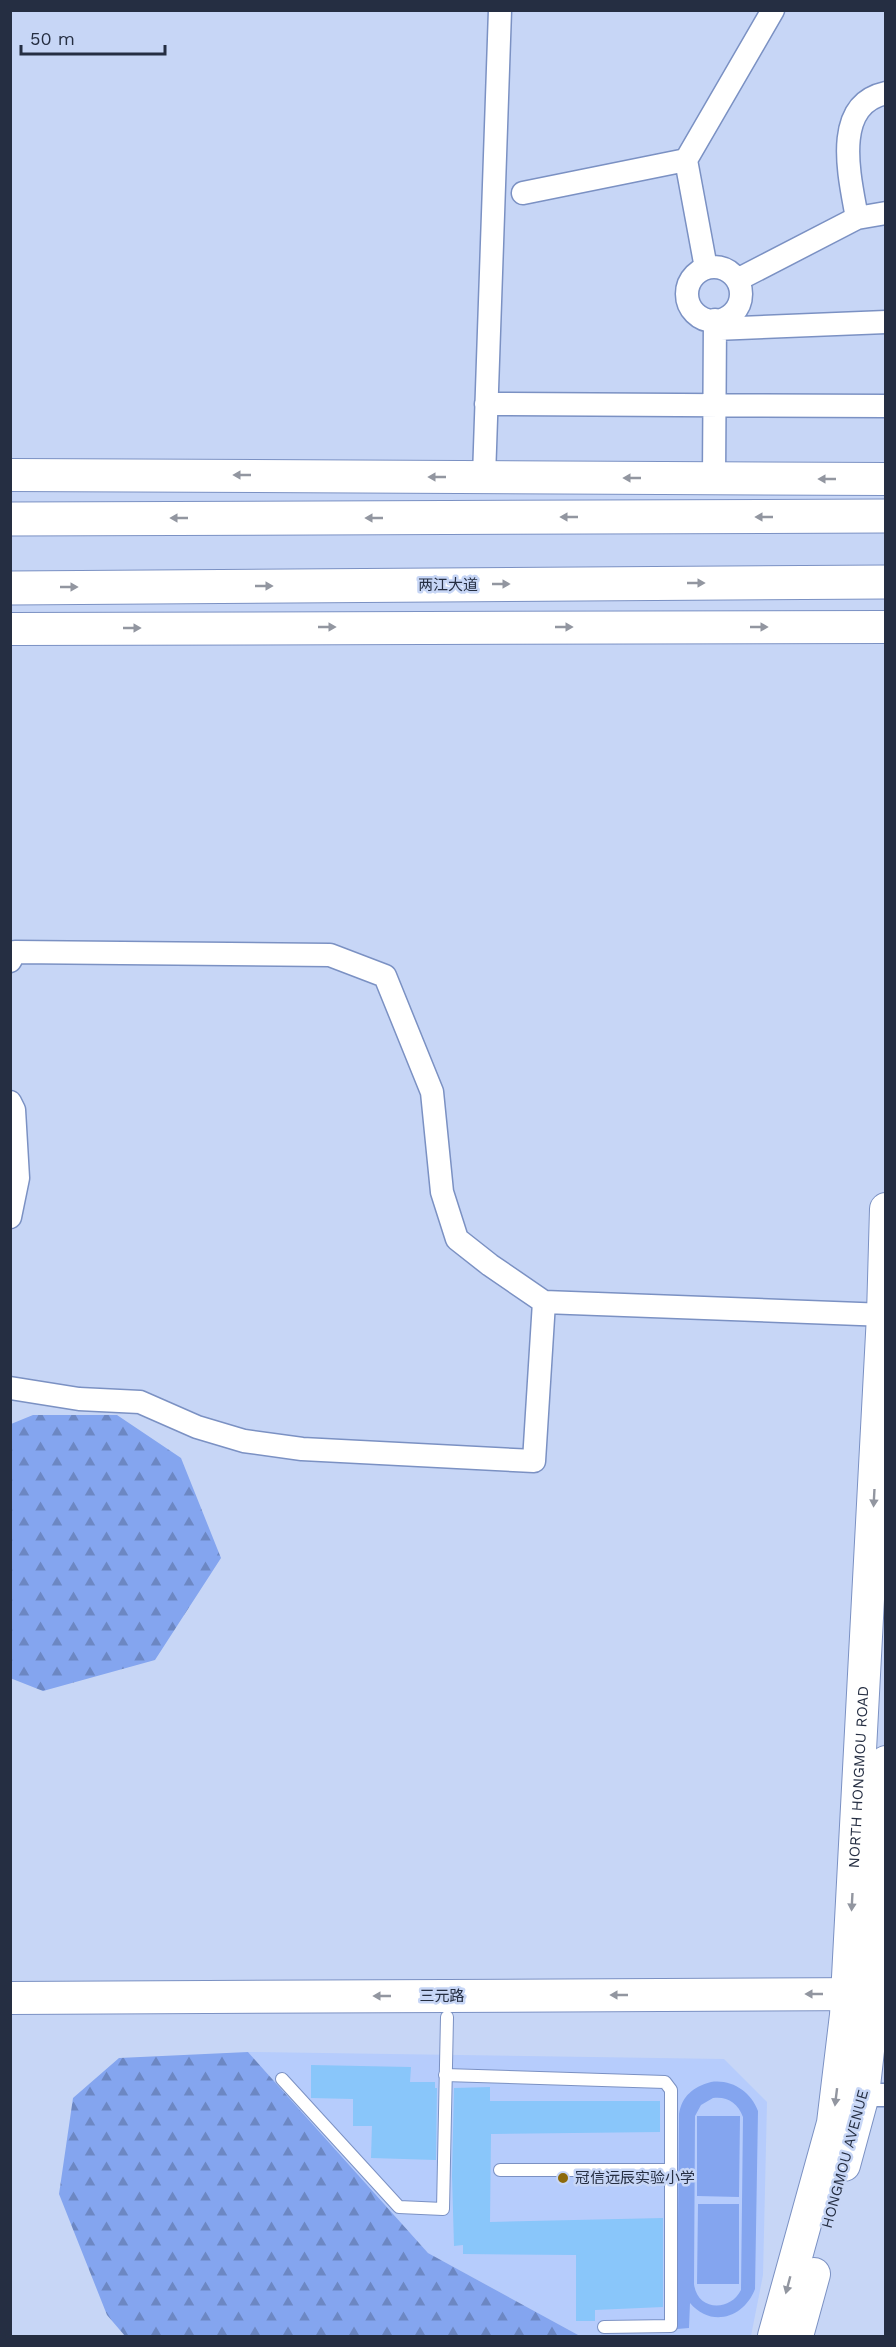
<svg xmlns="http://www.w3.org/2000/svg" width="896" height="2347" font-family="'Work Sans','Noto Sans SC',sans-serif">
<defs>
<pattern id="forest-firs" width="22" height="20" patternUnits="userSpaceOnUse" patternTransform="scale(1.5)"><rect width="22" height="20" fill="#84a5ef"/><path d="M5 1l3.5 6h-7zM16 11l3.5 6h-7z" fill="#6c87c3"/></pattern>
</defs>
<rect width="100%" height="100%" fill="#c7d6f6"/>
<path fill="#b6ccfc" d="M248,2052L724,2059L767,2102L763,2275L751,2336H580L428,2253Z"/>
<path fill="url(#forest-firs)" d="M33,1415H117L181,1458L221,1558L155,1660L43,1691L10,1678L11,1424Z
M248,2052L428,2253L580,2336H125L107,2315L59,2194L73,2098L119,2058Z"/>
<path fill="#84a5ef" fill-rule="evenodd" d="M711,2082C732,2079 751,2092 758,2111L755,2289C744,2318 711,2328 690,2303L689,2328L677,2329L679,2114C682,2096 693,2087 711,2082ZM713,2098C727,2096 738,2103 743,2117L741,2290C730,2312 697,2311 694,2284L695,2116L701,2105Z
M697,2116H740L739,2197L697,2196Z
M698,2204H739V2284H697Z"/>
<path fill="#89c6fa" d="M311,2065L411,2067L410,2082H435V2088H437L436,2160L371,2158L372,2126H353V2099L311,2098Z
M490,2087V2101H660V2132L491,2134L490,2222L663,2218V2307L595,2310V2321H576V2255L463,2254V2245L454,2246L452,2176L454,2088Z"/>
<g fill="none" stroke-linecap="round" stroke-linejoin="round">
<g stroke="#7b91c3" stroke-width="14">
<path id="lane" d="M445,2075L665,2082L671,2090V2326L604,2327
M282,2079L399,2207L443,2209L447,2017
M500,2170H671"/>
</g>
<g stroke="#7b91c3" stroke-width="25">
<path id="street" d="M686,160L773,10
M523,193L686,160L706,268
M857,218C850,178 831,105 886,93
M687 294a27 27 0 1 1 54 0a27 27 0 1 1-54 0Z
M737,280L857,218L886,213
M715,329L886,322
M486,404L886,406
M484,477L500,10
M714,479L715,320
M10,961L15,952L330,955L385,976L432,1092L442,1192L457,1239L490,1265L544,1302L886,1315
M10,1102L14,1110L18,1178L10,1217
M10,1388L79,1399L140,1402L197,1427L244,1441L302,1449L534,1461L544,1302
M863,2095H886"/>
</g>
<g stroke="#7b91c3" stroke-width="34">
<g id="secondary">
<path d="M10,475L886,479"/>
<path d="M10,629L886,627"/>
<path d="M10,1998L873,1994"/>
<path d="M844,2165L863,2095L872,2015L886,1762"/>
<path id="s1" d="M774,2336L833,2123L846,2015L883,1315L886,1209"/>
<path d="M797,2336L814,2274"/>
</g>
</g>
<g stroke="#7b91c3" stroke-width="35">
<path id="highway" d="M10,519L886,516
M10,588L886,582"/>
</g>
<use href="#lane" stroke="#fff" stroke-width="12"/>
<use href="#street" stroke="#fff" stroke-width="22"/>
<use href="#secondary" stroke="#fff" stroke-width="32"/>
<use href="#highway" stroke="#fff" stroke-width="33"/>
</g>
<defs><path id="oneway-solid" d="M-6-.8H1V-3.2L6.5 0L1 3.2V.8H-6Z" transform="scale(1.5)"/></defs>
<g fill="#9296a0">
<use href="#oneway-solid" transform="translate(242 475) rotate(-180)"/>
<use href="#oneway-solid" transform="translate(437 477) rotate(-180)"/>
<use href="#oneway-solid" transform="translate(632 478) rotate(-180)"/>
<use href="#oneway-solid" transform="translate(827 479) rotate(-180)"/>
<use href="#oneway-solid" transform="translate(569 517) rotate(180)"/>
<use href="#oneway-solid" transform="translate(764 517) rotate(180)"/>
<use href="#oneway-solid" transform="translate(179 518) rotate(180)"/>
<use href="#oneway-solid" transform="translate(374 518) rotate(180)"/>
<use href="#oneway-solid" transform="translate(696 583)"/>
<use href="#oneway-solid" transform="translate(501 584)"/>
<use href="#oneway-solid" transform="translate(264 586)"/>
<use href="#oneway-solid" transform="translate(69 587)"/>
<use href="#oneway-solid" transform="translate(327 627)"/>
<use href="#oneway-solid" transform="translate(564 627)"/>
<use href="#oneway-solid" transform="translate(759 627)"/>
<use href="#oneway-solid" transform="translate(132 628)"/>
<use href="#oneway-solid" transform="translate(874 1498) rotate(93)"/>
<use href="#oneway-solid" transform="translate(852 1902) rotate(93)"/>
<use href="#oneway-solid" transform="translate(814 1994) rotate(180)"/>
<use href="#oneway-solid" transform="translate(619 1995) rotate(180)"/>
<use href="#oneway-solid" transform="translate(382 1996) rotate(180)"/>
<use href="#oneway-solid" transform="translate(836 2097) rotate(97)"/>
<use href="#oneway-solid" transform="translate(788 2285) rotate(105)"/>
</g>
<circle fill="#8d6a0c" stroke="#c7d6f6" stroke-width="2" cx="563" cy="2178" r="6"/>
<g text-anchor="middle" stroke-width="5" stroke-linejoin="round" paint-order="stroke">
<g font-size="15" fill="#252e42" stroke="#c7d6f6">
<text x="448" y="590">两江大道</text>
<text dy="5" stroke="none"><textPath href="#s1" startOffset="568">NORTH HONGMOU ROAD</textPath></text>
<text x="442" y="2001">三元路</text>
<text transform="translate(845 2159) rotate(-75)" y="5">HONGMOU AVENUE</text>
</g>
<g font-size="15" fill="#252e42" stroke="#c7d6f6" text-anchor="start">
<text x="575" y="2183">冠信远辰实验小学</text>
</g>
</g>
<rect width="896" height="2347" fill="none" stroke="#252e42" stroke-width="24"/>
<path d="M21 45v9h144v-9" fill="none" stroke="#252e42" stroke-width="3"/>
<text x="30" y="45" font-size="18" fill="#252e42" stroke="#c7d6f6" stroke-width="4.5" paint-order="stroke">50 m</text>
</svg>
